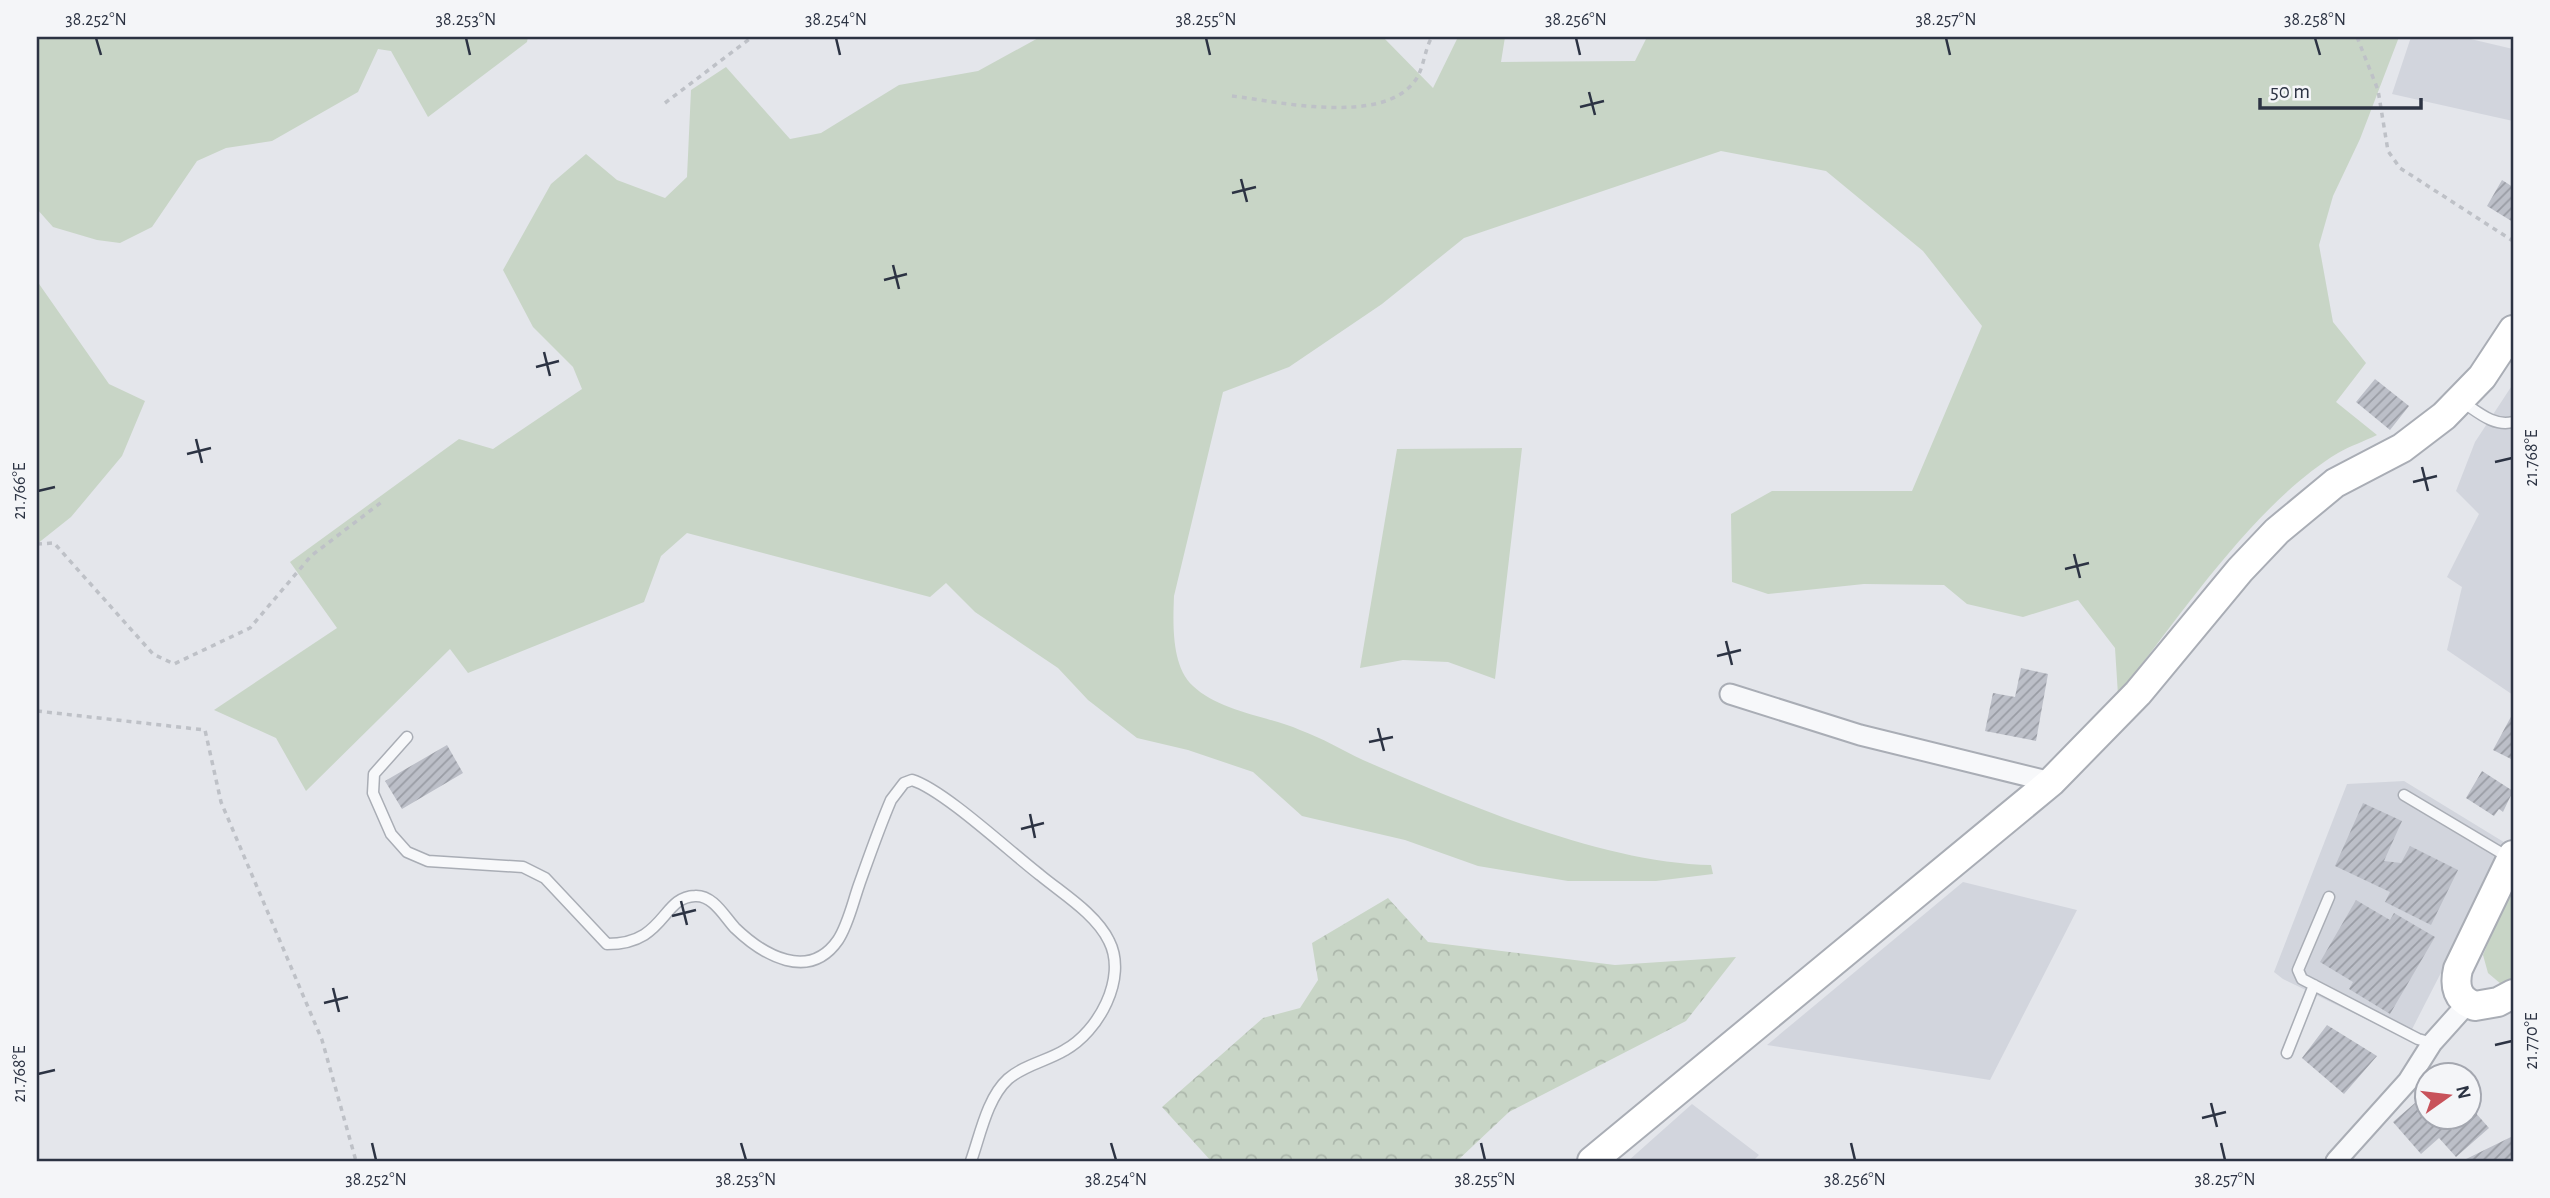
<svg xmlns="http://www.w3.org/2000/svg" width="2550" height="1198" font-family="'Alegreya Sans',sans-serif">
<defs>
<pattern id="forest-crowns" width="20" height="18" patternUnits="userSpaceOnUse" patternTransform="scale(1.75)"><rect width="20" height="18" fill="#c8d5c6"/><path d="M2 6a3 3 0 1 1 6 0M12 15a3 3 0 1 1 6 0" fill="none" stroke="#acb7ab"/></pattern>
<pattern id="building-hatch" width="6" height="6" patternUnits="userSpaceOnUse" patternTransform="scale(1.75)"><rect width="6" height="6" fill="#bcbfc8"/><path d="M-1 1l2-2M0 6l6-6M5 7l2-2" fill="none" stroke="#999ca4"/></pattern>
</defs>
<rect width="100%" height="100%" fill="#e4e6eb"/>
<path fill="#d2d5dd" d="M2411,37H2462L2513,49V121L2392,94Z
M2513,384V695L2447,650L2462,587L2447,577L2479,514L2456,491L2475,442Z
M2404,781L2507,844L2407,1039L2283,979L2274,972L2347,784Z
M1963,882L2077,910L1990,1080L1767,1045Z
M1692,1104L1759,1155L1753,1161H1628Z"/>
<path fill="#c8d5c6" d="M37,37H528L527,42L428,117L391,51L378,49L358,92L272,141L226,148L197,161L152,227L120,243L97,240L53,227L37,209Z
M1040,37H1383L1433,88L1458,37H1505L1501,62L1635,61L1647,37H2399L2360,139L2333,196L2319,245L2333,322L2366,363L2336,402L2377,435C2365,441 2350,446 2338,453C2255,503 2178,619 2118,695L2115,648L2078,600L2023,617L1967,604L1944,585L1864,584L1768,594L1732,582L1731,514L1772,491H1912L1982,326L1923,251L1826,171L1721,151L1464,238L1382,304L1289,367L1223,392L1174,596C1173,623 1171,666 1193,686C1219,711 1267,716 1300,730C1322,738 1342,750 1363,760C1462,803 1602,863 1711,865L1713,874L1656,881H1568L1478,866L1405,840L1302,816L1253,772L1188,750L1137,738L1088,700L1058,668L975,612L946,583L930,597L687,533L661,556L644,602L468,673L450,649L306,791L276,738L214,710L337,628L290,562L459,439L493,449L582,389L573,367L533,327L503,270L551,184L586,154L617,180L665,198L687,177L691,90L726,67L790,139L821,133L899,85L978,71Z
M37,281L109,384L145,401L122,456L71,517L37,544Z
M1522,448L1495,679L1448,662L1403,660L1360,668L1397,449Z
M2513,883V978L2501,984L2488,973L2483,955Z"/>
<path fill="url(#forest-crowns)" d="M1388,898L1428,942L1615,965L1736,957L1686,1021L1509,1112L1457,1161H1211L1162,1107L1263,1018L1300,1008L1318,980L1312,943Z"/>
<path fill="url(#building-hatch)" d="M2502,180L2513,187V222L2487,206Z
M2375,379L2409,406L2390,430L2356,402Z
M2021,668L2048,674L2036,741L1985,731L1993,693L2015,697Z
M2513,713V760L2493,750Z
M447,745L463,773L402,809L385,781Z
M2482,771L2513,791L2503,812L2499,809L2494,816L2466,798Z
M2363,803L2402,821L2384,861L2401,863L2410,846L2458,870L2431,925L2385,902L2390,892L2335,866Z
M2356,900L2390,920L2394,913L2435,937L2390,1014L2349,989L2353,982L2320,962Z
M2327,1025L2377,1056L2344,1094L2302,1058Z
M2423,1096L2428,1101V1118H2442L2452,1130L2474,1111L2489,1128L2456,1157L2439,1138L2421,1154L2393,1122Z
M2513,1136V1161H2462Z"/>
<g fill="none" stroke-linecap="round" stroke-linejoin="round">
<g stroke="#a9adb5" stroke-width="13">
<path id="lane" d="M2461,401C2477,411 2493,427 2513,422
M407,737L374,774L373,793L391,834L407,852L428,861L523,867L545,878L607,944C666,944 661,897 695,896C713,895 724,916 735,928C763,955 809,982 838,940C848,925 853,902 859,885C869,857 879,828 891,800L904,783L912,780C944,790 1010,852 1040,875C1063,894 1096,914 1109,941C1128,978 1098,1032 1065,1050C1047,1061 1024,1065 1008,1079C987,1098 980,1136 971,1161
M2404,795L2508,857
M2329,897L2298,970L2302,979L2418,1039L2432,1043
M2287,1053L2314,985"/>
</g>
<g stroke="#a9adb5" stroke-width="23">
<path id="street" d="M1730,694L1860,735L2051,782
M2336,1161L2408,1081L2432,1043L2467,1004"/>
</g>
<g stroke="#a9adb5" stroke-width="32">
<path id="secondary" d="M2513,855L2458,969C2454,986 2457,1000 2475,1006L2498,1002L2513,994
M1592,1161L2051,782L2138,693L2240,570L2277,531L2335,483L2402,448L2444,416L2482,377L2513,330"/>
</g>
<path stroke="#bec1c7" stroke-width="3.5" stroke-dasharray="5 5" stroke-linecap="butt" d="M2357,37L2378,90L2388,151L2400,168L2513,241
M1232,96C1280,102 1381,125 1414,82C1424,70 1424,50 1432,37
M665,103L752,37
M37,544L54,543L153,654L174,664L250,628L311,556L383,501
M37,711L205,730L221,802L322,1040L356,1161"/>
<use href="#lane" stroke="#f7f8fa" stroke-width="10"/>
<use href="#street" stroke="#f7f8fa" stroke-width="19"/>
<use href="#secondary" stroke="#fff" stroke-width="28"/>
</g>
<path fill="none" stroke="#2c3343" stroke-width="2.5" d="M96,38L101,55M466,38L470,55M836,38L840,55M1206,38L1210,55M1576,38L1580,55M1946,38L1950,55M2315,38L2320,55M1589,92L1595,115M1580,107L1604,101M1241,179L1247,202M1232,193L1256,187M893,265L899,289M884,280L907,274M544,352L550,376M536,367L559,361M196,439L202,463M187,454L211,448M2495,462L2512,458M2422,467L2428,491M2413,482L2437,476M38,491L55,487M2074,554L2080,578M2065,569L2089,563M1726,641L1732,665M1717,656L1741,650M1378,728L1384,751M1369,742L1393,737M1030,814L1035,838M1021,829L1044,823M681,901L687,925M672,916L696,910M333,988L339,1012M324,1003L348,997M2495,1045L2512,1041M38,1074L55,1070M2211,1103L2217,1127M2202,1118L2226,1112M372,1143L376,1160M741,1143L746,1160M1111,1143L1116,1160M1481,1143L1485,1160M1851,1143L1855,1160M2221,1143L2225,1160"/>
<rect width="2550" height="1198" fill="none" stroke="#f4f5f8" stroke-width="77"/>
<g transform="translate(2448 1096) rotate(76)"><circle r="33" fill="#f4f5f8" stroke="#a4a7b0" stroke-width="2"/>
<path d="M0-5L12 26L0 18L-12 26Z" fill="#c8525b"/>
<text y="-10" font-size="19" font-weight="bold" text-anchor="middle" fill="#2c3343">N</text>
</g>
<path d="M2260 98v10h161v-10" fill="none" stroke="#2c3343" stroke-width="3.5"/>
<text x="2270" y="98" font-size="21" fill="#2c3343" stroke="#f4f5f8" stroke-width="5" paint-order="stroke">50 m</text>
<rect x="38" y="38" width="2474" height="1122" fill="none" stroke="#2c3343" stroke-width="2.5"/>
<g font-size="18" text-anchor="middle" fill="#2c3343">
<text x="96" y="25">38.252°N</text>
<text x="466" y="25">38.253°N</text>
<text x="836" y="25">38.254°N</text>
<text x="1206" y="25">38.255°N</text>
<text x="1576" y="25">38.256°N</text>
<text x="1946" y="25">38.257°N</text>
<text x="2315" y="25">38.258°N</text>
<text transform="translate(2531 458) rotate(-90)" y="6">21.768°E</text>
<text transform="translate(19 491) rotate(-90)" y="6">21.766°E</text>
<text transform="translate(2531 1041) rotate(-90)" y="6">21.770°E</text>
<text transform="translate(19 1074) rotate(-90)" y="6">21.768°E</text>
<text x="376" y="1185">38.252°N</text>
<text x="746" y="1185">38.253°N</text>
<text x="1116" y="1185">38.254°N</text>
<text x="1485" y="1185">38.255°N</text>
<text x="1855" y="1185">38.256°N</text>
<text x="2225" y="1185">38.257°N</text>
</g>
</svg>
